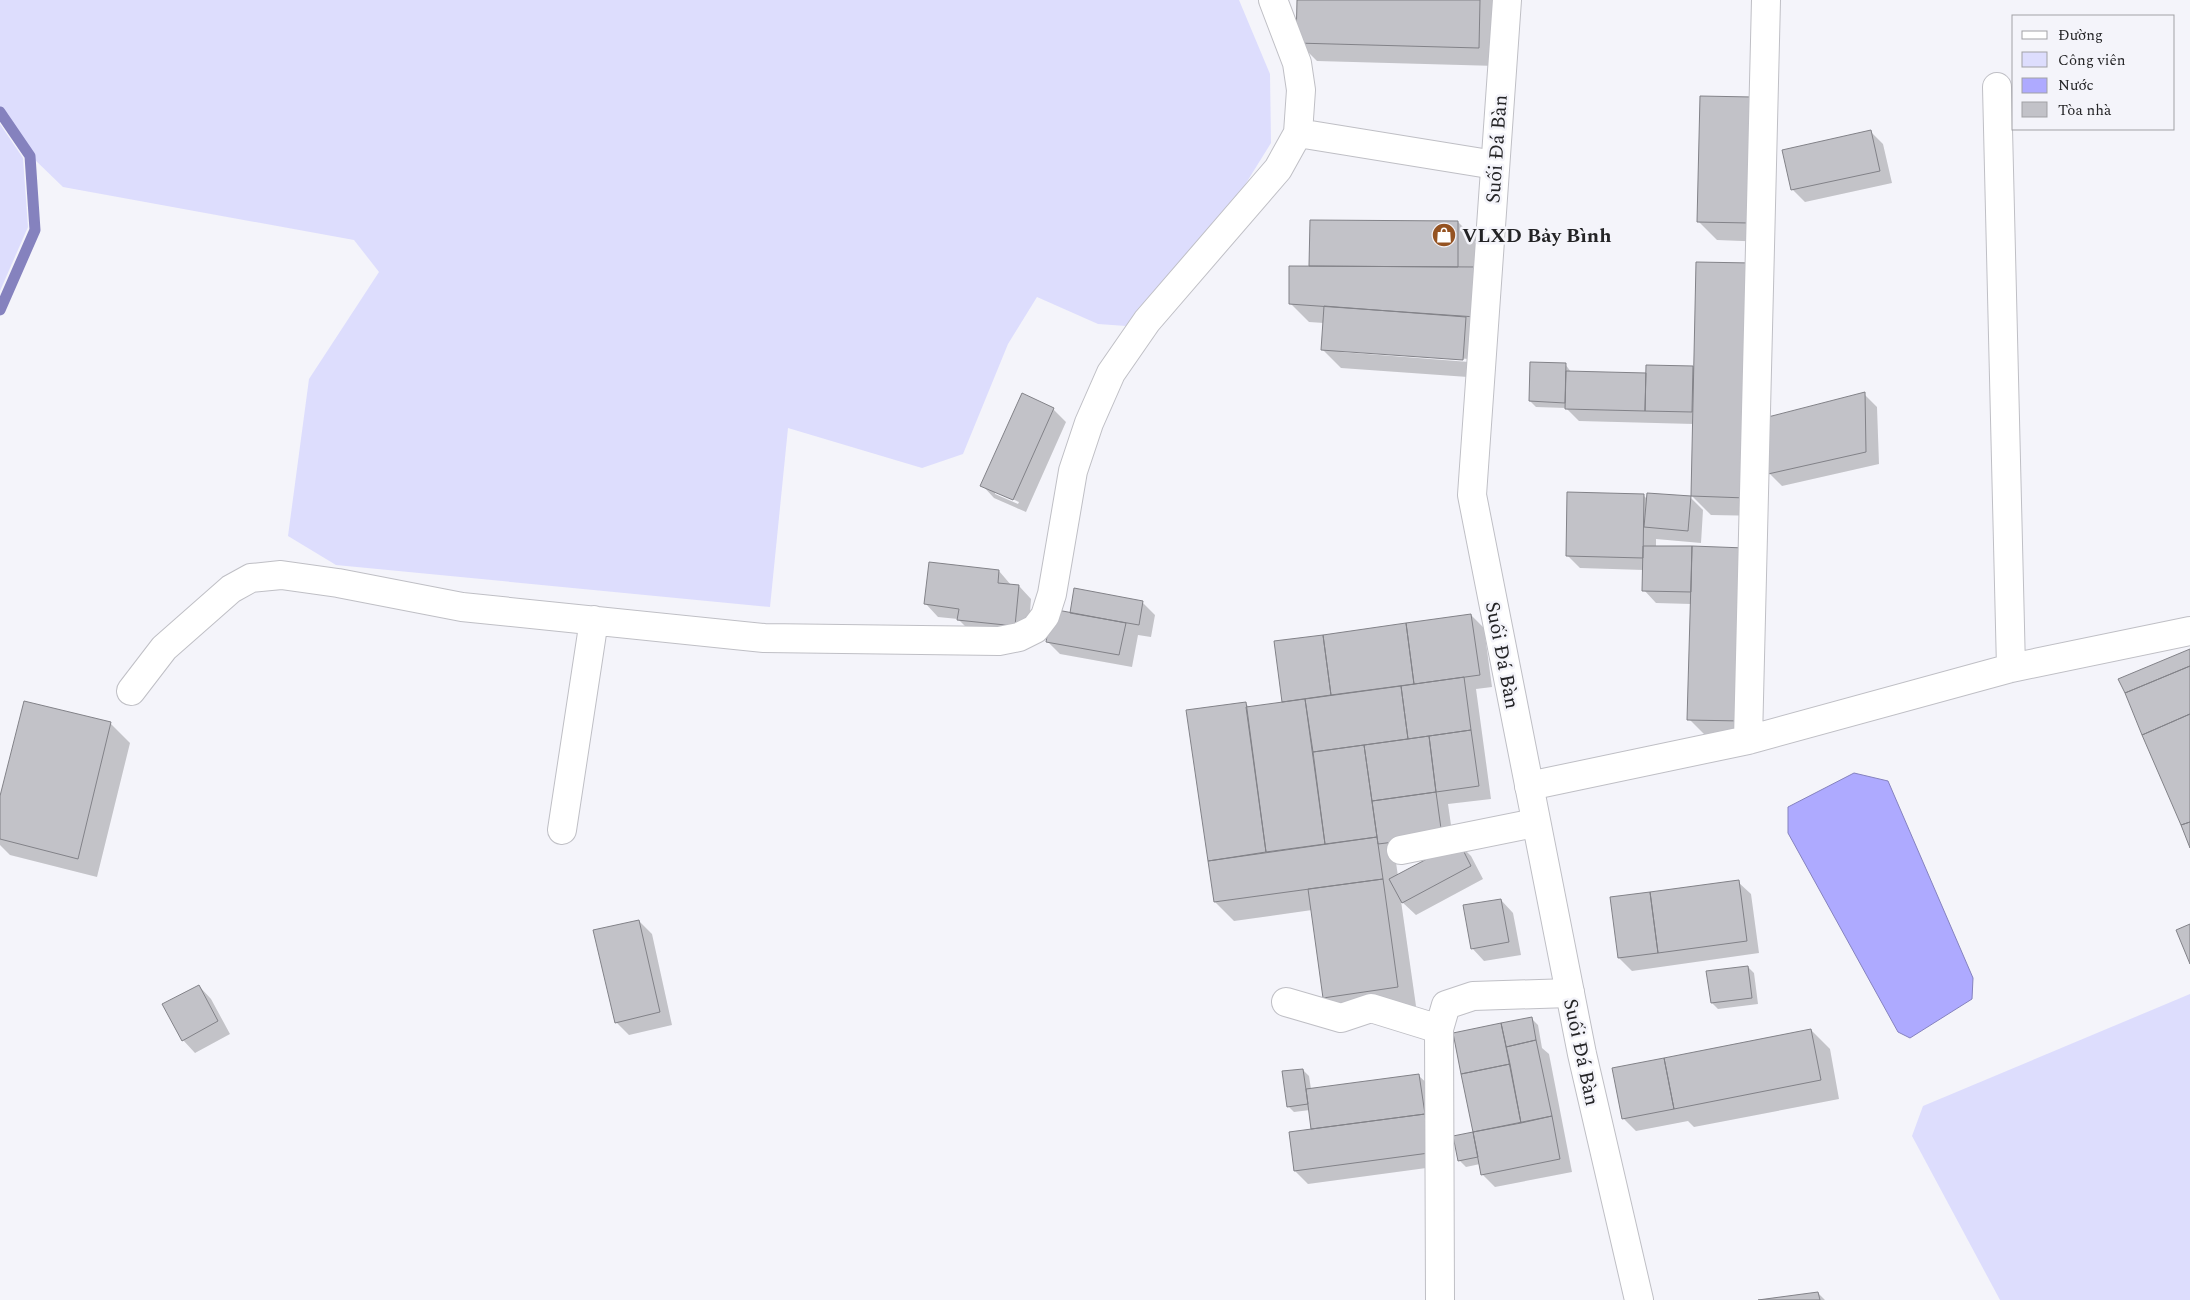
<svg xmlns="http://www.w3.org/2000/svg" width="2190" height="1300" font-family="Spectral,serif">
<rect width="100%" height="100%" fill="#f4f4fa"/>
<path fill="#ddddfd" d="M0,0H1239L1270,74L1271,143L1230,209L1126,326L1098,324L1037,297L1008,344L963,454L922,468L788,428L770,607L336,565L288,536L309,379L379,272L354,240L63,187L33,158L8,114L0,109Z
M0,124L23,158L28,227L0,291Z
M2190,994V1300H2000L1912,1136L1923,1106Z"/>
<path fill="#aeaaff" stroke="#8582be" d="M1854,773L1888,781L1973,978L1972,999L1910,1038L1898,1032L1788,833V807Z"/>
<path fill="#0003" fill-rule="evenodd" d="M1298,0H1499L1497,66L1317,61L1298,42Z
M1701,97L1768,242L1717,240L1698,221Z
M1871,132L1883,144L1892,183L1805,202L1792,189Z
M1311,221L1458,222L1477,241L1482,378L1341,368L1322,349L1324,323L1309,322L1290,303L1311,267ZM1341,350L1469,359V362L1341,352Z
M1565,364L1571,372L1648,374L1693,367L1764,516L1711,515L1692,496L1694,424L1579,421L1566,408L1536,407L1530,401Z
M1864,394L1877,407L1879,464L1782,486L1769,473Z
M1053,409L1066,422L1026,512L994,498L982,485ZM995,491L1019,502L1018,504L995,494Z
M1644,496L1648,500L1690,497L1703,510L1701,543L1656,539V547L1691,548L1760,739L1708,738L1689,719L1691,604L1656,603L1644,590V570L1580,568L1567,555Z
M999,571L1011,585L1019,586L1031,599L1028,638L971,632L958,619L938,617L926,604Z
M1142,602L1155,615L1151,637L1138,635L1132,667L1060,654L1047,641L1071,614Z
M1471,615L1484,628L1492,687L1476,689L1491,799L1448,804L1454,846L1458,843L1471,856L1483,879L1416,915L1401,901L1416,1006L1343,1016L1324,997L1312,910L1234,921L1215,902L1188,711L1245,703L1250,708L1285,703L1284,701ZM1383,835V837L1341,843V841ZM1448,849L1398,876L1395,856Z
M25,702L111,724L130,743L97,877L10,855L0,845V801Z
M1738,882L1751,894L1759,953L1632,971L1619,958L1611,898Z
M1501,900L1513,913L1521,955L1484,961L1472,948Z
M639,921L652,934L672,1025L629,1035L616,1022Z
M1748,967L1754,973L1758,1004L1718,1009L1712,1003L1708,972Z
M199,986L211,999L230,1034L195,1053L183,1040Z
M1531,1018L1538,1025L1542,1048L1549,1054L1572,1172L1495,1187L1482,1174L1480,1164L1466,1167L1460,1161L1455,1137L1474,1133Z
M1811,1030L1830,1049L1839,1099L1694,1127L1688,1121L1636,1131L1623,1118Z
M1303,1070L1309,1076L1311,1089L1419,1076L1432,1088L1441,1166L1308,1184L1295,1171L1313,1130L1310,1110L1294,1112L1288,1106Z
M1818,1293L1825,1300H1765Z"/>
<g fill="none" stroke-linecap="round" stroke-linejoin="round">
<path stroke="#8582be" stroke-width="11" d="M0,112L30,156L35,230L0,310"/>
</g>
<path fill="#c2c2c8" stroke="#828288" d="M1297,0H1480L1479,48L1296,43Z
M1700,96L1752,97L1749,223L1697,222Z
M1871,130L1880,171L1791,190L1782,150Z
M1310,220L1458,221V267L1309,266Z
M1696,262L1751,263L1746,498L1691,496Z
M1289,266L1479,267L1476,317L1289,304Z
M1324,306L1466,317L1463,360L1321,350Z
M1530,362L1566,363L1565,403L1529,401Z
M1646,365L1693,366L1692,412L1645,411Z
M1566,371L1646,373L1645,411L1565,409Z
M1865,392L1866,452L1768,474V417Z
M1022,393L1054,408L1013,500L980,486Z
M1567,492L1644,494L1643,558L1566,556Z
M1647,493L1691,496L1688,531L1644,527Z
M1643,546H1692L1691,592L1642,591Z
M1692,546L1745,548L1742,721L1687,720Z
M929,562L999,570L998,583L1019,585L1015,626L957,620L959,609L924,604Z
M1074,588L1143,601L1139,625L1070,613Z
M1052,609L1126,623L1119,655L1046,642Z
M1471,614L1480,675L1414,684L1406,623Z
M1406,623L1414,684L1331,695L1323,635Z
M1323,635L1331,695L1282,702L1274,641Z
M2190,649V666L2125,693L2118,679Z
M2190,666V714L2142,735L2125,693Z
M1464,677L1471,730L1408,739L1401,686Z
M1401,686L1408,739L1313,752L1305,699Z
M1305,699L1325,844L1266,852L1246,707Z
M24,701L111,722L78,859L0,839V796Z
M1246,702L1266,852L1208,861L1186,710Z
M2190,714V822L2181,825L2142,735Z
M1471,730L1479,786L1436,792L1429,736Z
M1429,736L1436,792L1372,801L1364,745Z
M1364,745L1377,837L1325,844L1313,752Z
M1436,792L1442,836L1378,844L1372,801Z
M2190,822V848L2181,825Z
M1377,837L1383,879L1214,902L1208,861Z
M1459,842L1471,866L1402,903L1389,879Z
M1383,879L1398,987L1323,998L1308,889Z
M1739,880L1747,941L1658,953L1650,892Z
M1650,892L1658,953L1618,958L1610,897Z
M1501,899L1509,942L1471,949L1463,905Z
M639,920L660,1012L615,1023L593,930Z
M2190,924V964L2176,930Z
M1748,966L1752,998L1711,1003L1706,971Z
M199,985L218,1021L182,1041L162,1004Z
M1532,1017L1536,1040L1506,1047L1501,1023Z
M1501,1023L1510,1064L1461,1074L1453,1033Z
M1811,1029L1821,1080L1674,1109L1664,1058Z
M1536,1040L1552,1116L1521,1123L1506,1047Z
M1664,1058L1674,1109L1622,1119L1612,1068Z
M1510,1064L1521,1123L1473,1132L1461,1074Z
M1303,1069L1308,1104L1287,1107L1282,1071Z
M1419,1074L1425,1114L1311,1129L1306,1089Z
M1425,1114L1429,1153L1294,1171L1289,1132Z
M1552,1116L1560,1159L1481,1175L1473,1132Z
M1473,1132L1478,1157L1458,1161L1453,1136Z
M1818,1292L1820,1300H1758Z"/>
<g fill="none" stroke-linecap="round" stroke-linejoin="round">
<g stroke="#bfbfc5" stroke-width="30">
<path id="minor" d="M1997,87L2011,668
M1298,133L1495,165
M131,691L164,648L231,589L251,578L281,575L338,583L462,607L764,638L999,641L1019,637L1035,629L1045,616L1052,594L1073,471L1089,423L1111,373L1147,321L1278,169L1298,133L1301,90L1297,63L1273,0
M1748,740L1766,0
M1529,786L1748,740L2011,668L2190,631
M562,830L594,620
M1401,850L1535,823
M1286,1002L1341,1018L1371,1008L1439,1029
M1440,1300L1439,1029L1446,1005L1473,996L1570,993"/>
</g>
<g stroke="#bfbfc5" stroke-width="30">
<path id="tertiary" d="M1507,0L1472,495L1582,1054L1639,1300"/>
</g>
<use href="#minor" stroke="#fff" stroke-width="28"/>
<use href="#tertiary" stroke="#fff" stroke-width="28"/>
</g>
<defs>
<g id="shop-disc" transform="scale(1.25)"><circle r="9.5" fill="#955322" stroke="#f4f4fa"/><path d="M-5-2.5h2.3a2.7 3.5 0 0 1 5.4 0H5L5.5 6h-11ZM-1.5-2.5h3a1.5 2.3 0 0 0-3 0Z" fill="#fff"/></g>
</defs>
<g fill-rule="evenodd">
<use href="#shop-disc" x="1444" y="235"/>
</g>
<g text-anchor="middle" stroke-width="5" stroke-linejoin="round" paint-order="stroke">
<g font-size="20" fill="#242426" stroke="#f4f4fa">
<text transform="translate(1496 149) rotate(-86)" y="7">Suối Đá Bàn</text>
<text transform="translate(1503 655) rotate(79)" y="7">Suối Đá Bàn</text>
<text transform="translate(1582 1052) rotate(78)" y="7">Suối Đá Bàn</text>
</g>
<g font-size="20" font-weight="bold" fill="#242426" stroke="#f4f4fa" text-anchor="start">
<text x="1462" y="242">VLXD Bảy Bình</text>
</g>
</g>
<rect x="2012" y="15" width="162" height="115" fill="#f4f4fa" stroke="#a1a1a5"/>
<rect x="2022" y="31" width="25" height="8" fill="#ffffff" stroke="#a1a1a5"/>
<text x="2058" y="40" font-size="15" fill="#242426">Đường</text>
<rect x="2022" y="52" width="25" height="15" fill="#ddddfd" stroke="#a1a1a5"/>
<text x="2058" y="65" font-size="15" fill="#242426">Công viên</text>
<rect x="2022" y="78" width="25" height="15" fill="#aeaaff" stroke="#a1a1a5"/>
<text x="2058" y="90" font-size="15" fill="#242426">Nước</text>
<rect x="2022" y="102" width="25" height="15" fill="#c2c2c8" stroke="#a1a1a5"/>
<text x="2058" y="115" font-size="15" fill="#242426">Tòa nhà</text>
</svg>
